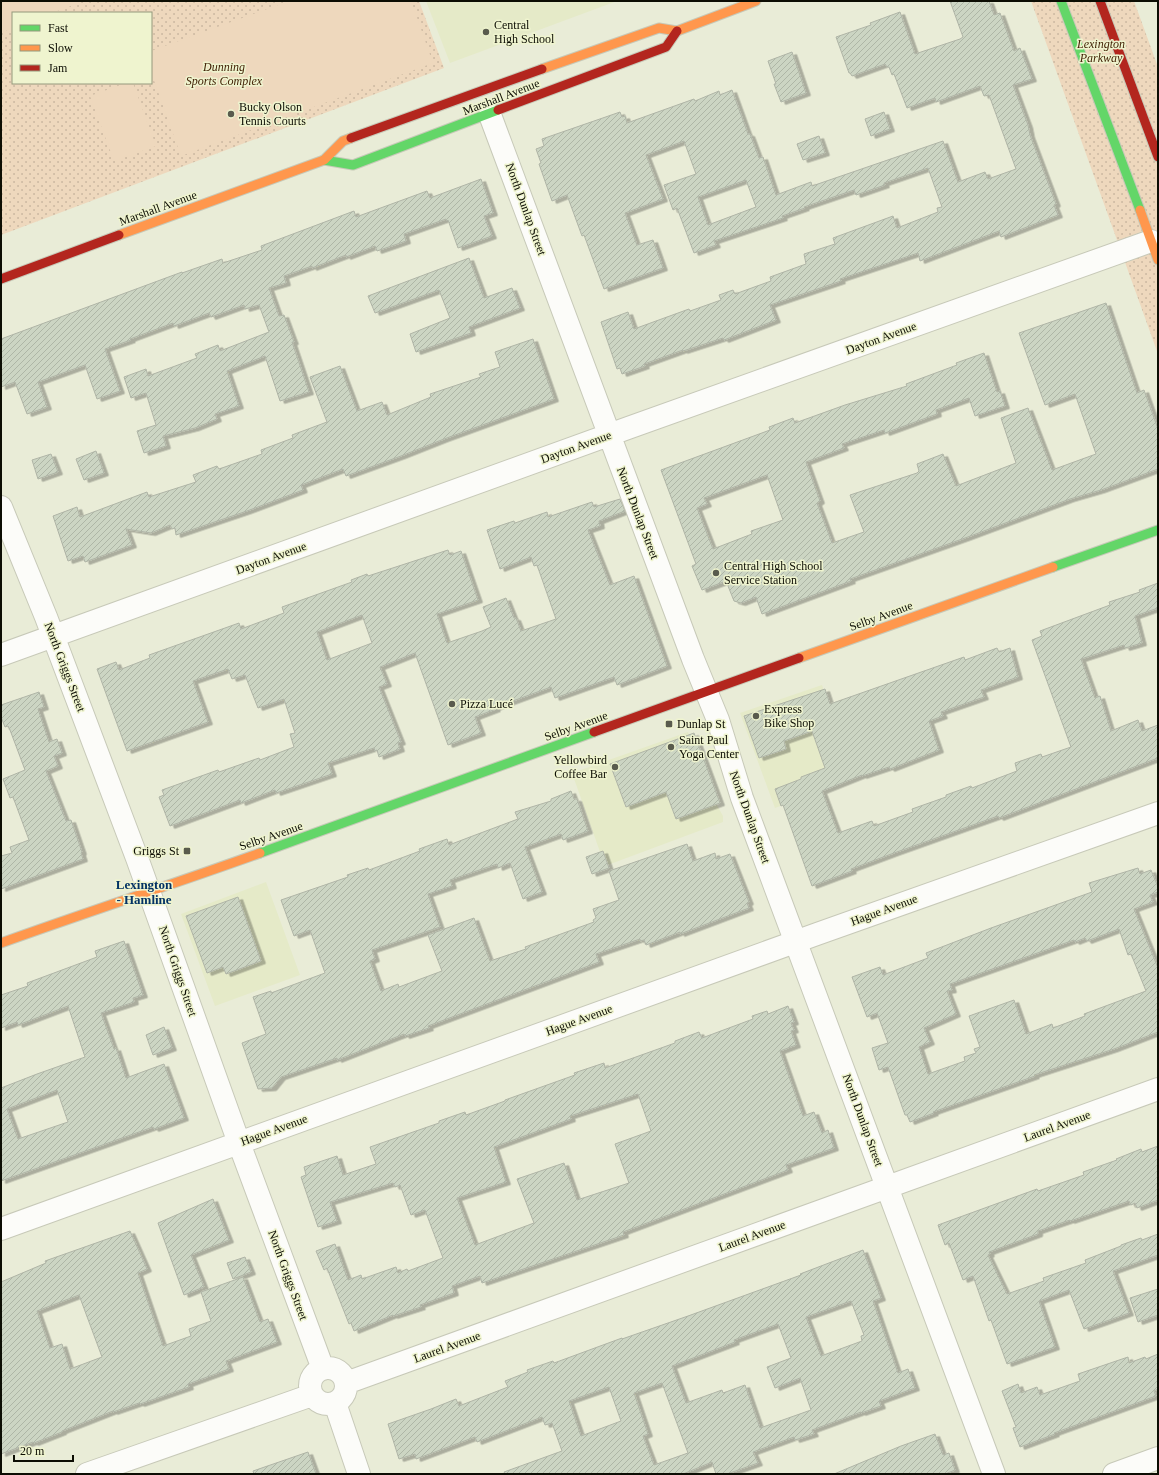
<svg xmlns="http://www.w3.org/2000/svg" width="1159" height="1475" font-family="'Times New Roman',serif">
<defs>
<pattern id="grass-dots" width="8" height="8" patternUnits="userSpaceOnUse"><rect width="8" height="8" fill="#eed8bd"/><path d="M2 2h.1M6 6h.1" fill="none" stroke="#cbb8a1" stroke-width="1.8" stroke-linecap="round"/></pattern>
<pattern id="building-hatch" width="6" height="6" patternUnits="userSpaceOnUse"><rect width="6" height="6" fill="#ccd5c3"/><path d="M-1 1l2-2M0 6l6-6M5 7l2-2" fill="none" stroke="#aeb6a6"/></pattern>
<filter id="shadow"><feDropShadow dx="4.5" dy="2.5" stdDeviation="0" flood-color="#0004"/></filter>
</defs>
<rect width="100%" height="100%" fill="#e9ecd7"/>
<path fill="#e5eac8" d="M426,1H617L450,63Z
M822,685L856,778L775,808L740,713Z
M688,732L715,802L723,816V822L605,866L572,773Z
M266,882L300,975L215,1006L181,914Z"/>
<path fill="url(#grass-dots)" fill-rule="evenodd" d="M1,1H419L444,68L1,235ZM13,13H151V83H13Z
M1031,1H1134L1158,67V354Z"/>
<path fill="#eed8bd" d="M1,1H84L52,13H13V28L1,33Z
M289,1H411L433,63L181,156L151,72V51Z
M126,83H133L156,146L114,161L90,96Z"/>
<path fill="url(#building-hatch)" stroke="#afb4a6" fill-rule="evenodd" filter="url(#shadow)" d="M950,1H989L994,15L1000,13L1014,51L1020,48L1032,79L1013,85L1028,125L1030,135L1056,204L1054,205L1058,215L1001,237L999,231L920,261L918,253L840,279L841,281L770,305L776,320L724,340L723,338L683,351V350L644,364L645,366L622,374L620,368L617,369L601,322L628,312L634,329L689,309L690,311L721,300L719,295L733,290L735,294L771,281L770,277L806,264L804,254L835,244L833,238L893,216L897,228L938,212L937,208L942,207L928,168L884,183L885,185L856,195L854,190L804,207L805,208L782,216L783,218L714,241L716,245L694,253L677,208L673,210L664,185L696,174L684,141L646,155L663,199L625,213L637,245L653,240L663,268L604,289L584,235L582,236L567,195L552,201L539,164L541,163L536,149L544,146L542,139L620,112L622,117L625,116L627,123L694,99L695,101L719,91L720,95L732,90L748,134H750L759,158L763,157L776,195L811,182L812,186L943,141L958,182L985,172L988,179L1016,169L989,95L984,96L980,86L936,102L935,98L907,108L894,74L892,75L889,67H887L885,64L852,76L850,73H849L836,37L871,25L870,23L900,12L915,54L960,39L963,37ZM746,180L756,207L708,225L698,197Z
M792,52L806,93L781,102L774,84H776L768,61Z
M884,112L890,129L871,136L865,119Z
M819,136L825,153L803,160L797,144Z
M481,179L493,213L484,216L492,236L458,248L448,220L447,221L446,219L404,234L406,241L377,251L375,246L346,257V255L312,268V266L284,276L286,283L269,288L279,316L284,315L294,342H292L309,392L280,401L265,356L227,371L239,406L215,414L217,419L195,428L163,436L166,446L144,453L137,431L156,425L146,393L131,398L124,377L146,369L148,376L197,358L195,354L218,345L220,351L269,332L259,305L245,309L244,305L211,317L209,313L174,326L173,323L130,339L131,340L105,349L120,391L97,399L85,365L38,382L47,407L27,414L15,382L1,387V339L182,272V273L222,259L223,263L262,250L261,246L354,211L356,217L427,191L430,198Z
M469,258L484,298L512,288L520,308L469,327L471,333L416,352L410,334L450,318L439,290L375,313L368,296Z
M1106,303L1137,393L1144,390L1158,429V469L1101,490L1070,499L965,538L850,579L851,581L762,614L756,597L741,603L734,601L726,581L702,590L692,566L696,564L661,470L770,430L769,427L793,418L795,423L845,405L907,386L906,384L957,365L956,363L984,353L997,392L1000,391L1005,406L975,416L969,398L936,410L937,414L885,433L884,430L842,444L844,448L806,462L820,501L817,503L832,543L864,532L850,495L917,473L919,471L917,464L943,454L956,486L1016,463L1001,418L1028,408L1052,470L1096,454L1075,394L1045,405L1019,333ZM767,475L783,520L751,531L752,534L713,549L697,508L707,504L704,498Z
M533,339L554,399L444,439L401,456L346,476L343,469L301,485L303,490L247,511L176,535L175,528L172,529L170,525L151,533L126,529L132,545L85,562L83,556L68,561L53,516L77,507L80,517L147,492L149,497L196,482L193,475L217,466L219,469L262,454L261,450L293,438L292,435L327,422L310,377L340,366L357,411L382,402L387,415L431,397L430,394L481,377L479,374L500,367L495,352Z
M96,451L104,473L84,480L76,459Z
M51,454L58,472L38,479L32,460Z
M620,499L625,511L599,521L600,526L588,530L610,585L634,576L667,666L617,685L614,677L555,698L551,687L502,705L495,708L496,709L475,717L481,733L448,745L415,653L380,667L387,684L379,687L401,742L398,743L400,749L379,757L377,750L375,751L374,748L328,763L332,774L276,793L275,790L241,803L240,800L170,826L159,797L164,795L162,790L218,770L219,772L259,758L260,760L294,747L290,734L295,733L284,699L258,708L245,675L232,679L228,669L193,681L208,722L127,751L97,669L116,662L119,670L150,658L149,655L239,623L241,629L284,613L282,607L352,582L351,580L367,574L368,576L448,550L450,555L461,551L478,600L437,614L447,643L482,631L491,627L483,607L506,598L514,618H516L521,631L556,619L537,565L534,566L531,557L500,569L487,530L514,521L515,523L547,512L548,517L592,502L594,507ZM362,615L372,643L327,660L317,632Z
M1158,583V608L1135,616L1142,643L1125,648L1124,645L1081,659L1095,698L1100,696L1111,731L1138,720L1142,731L1158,725V758L999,818L998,816L894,853L851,869L852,871L812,886L783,805L781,806L775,789L801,779V777L825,768L812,731L784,741L786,749L759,758L744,716L825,689L830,704L964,657L965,660L997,648L999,652L1010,648L1018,677L981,690L984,697L941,712L943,716L929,721L939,750L890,769L889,767L862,776V775L822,791L838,833L872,821L874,826L913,812L912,809L946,797V795L971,786L972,788L1017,771L1015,763L1041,754L1042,757L1071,747L1032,640L1042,636L1040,631L1110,605L1109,602L1140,592L1139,590Z
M39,692L44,707L38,709L49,742L57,739L62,753L54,756L58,766L46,771L66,821L71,820L82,852L81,853L83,859L1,889V856L12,853L10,847L29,840L13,797L10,798L3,779L25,770L10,730L8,726L5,727L1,717V705Z
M694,733L720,803L676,819L666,792L626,807L610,764Z
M571,791L574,799H577L588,831L563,840L561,834L525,847L542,892L523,899L510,863L498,868L497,864L450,880L452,886L428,894L440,927L372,950L375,959L370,961L381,991L398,984L399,987L442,971L428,935L474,918L490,961L526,949L525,947L594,922L593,920L596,918L593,909L619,900L609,871L687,844L693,861L715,853L716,859L730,854L749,902L747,903L749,908L680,934V932L646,945L644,940L640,941V939L596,954L599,962L428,1026L429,1028L405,1036L404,1034L337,1060V1058L281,1077L272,1088L258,1089L242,1043L266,1034L253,997L271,991V993L325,973L310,930L294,936L281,900L348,877L347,875L368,868L369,870L420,851L419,849L447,839L449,845L470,837L518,819L515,812L551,801V799Z
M603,851L609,868L592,874L586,857Z
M1138,868L1140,874L1151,870L1158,887V892L1150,895L1153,902L1134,909L1158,968V1032L1114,1049L1034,1075L1035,1076L933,1112L934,1113L910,1122L907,1115H905L888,1067L879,1070L872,1048L888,1043L877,1013L867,1017L852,977L880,967L883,975L928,958L926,953L991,928L1092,892L1089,883ZM1119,929L1128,955L1131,954L1146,991L1084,1014L1085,1016L1053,1028L1052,1024L1026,1034L1014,1000L969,1016L980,1047L974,1049L976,1053L964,1057L965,1061L928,1074L919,1047L930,1042L924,1028L956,1014L947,991L952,990L950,984L1074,940L1075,942L1085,938L1087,941Z
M238,897L261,961L226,974L223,967L207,973L186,916Z
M124,941L143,995L133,998L134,1002L101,1013L114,1049L116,1048L126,1078L164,1064L184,1118L154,1129L153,1127L1,1181V1088L37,1074L85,1057L68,1006L18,1025L17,1022L1,1028V995L28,986L27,983L97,957L95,951ZM57,1090L68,1122L18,1139L7,1109Z
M788,1006L794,1022L791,1023L794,1030L791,1031L796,1045L780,1051L803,1116L814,1112L822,1133L828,1130L834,1148L786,1165L788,1170L623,1232L624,1235L482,1283L480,1276L452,1286L454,1293L420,1305L421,1307L393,1316V1315L354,1331L351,1323L349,1324L327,1268L324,1270L316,1251L335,1244L348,1280L361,1275L362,1279L396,1267L398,1273L407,1269L408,1271L443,1258L425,1210L411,1215L400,1185L395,1187L393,1183L330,1202L337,1221L318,1227L301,1177L306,1175L304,1167L337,1156L343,1175L376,1164L370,1147L439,1123V1121L465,1112L466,1115L505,1101V1100L575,1075L574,1073L604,1063L605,1068L675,1043V1041L699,1032L702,1038L753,1019L752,1016L767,1011L768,1014ZM638,1094L651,1131L615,1144L629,1183L577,1200L564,1163L517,1179L534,1223L475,1245L457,1198L506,1182L494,1147L571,1119L570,1116Z
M164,1027L172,1048L153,1055L146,1035Z
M1158,1146V1200L1137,1208L1135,1203L1131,1205L1129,1201L1070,1221V1220L1038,1231V1234L989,1252L990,1254L988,1255L1007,1294L1044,1281L1043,1278L1086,1263L1085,1260L1121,1246V1245L1141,1238L1142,1240L1158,1234V1255L1113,1271L1129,1313L1084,1329L1069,1290L1039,1301L1055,1347L1007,1364L991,1320L989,1321L973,1276L963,1280L949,1243L945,1245L938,1225L1037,1189L1038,1191L1084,1175L1083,1172L1117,1160L1116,1159L1141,1149L1142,1152Z
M213,1199L229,1240L191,1255L204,1287L184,1295L158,1223Z
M130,1231L147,1269L138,1273L163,1346L191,1336L189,1329L211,1321L201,1292L243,1277L260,1322L268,1319L277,1342L226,1361L229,1369L188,1384L189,1387L140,1404L139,1403L113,1412V1411L62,1431V1432L34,1443L33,1442L1,1454V1282L46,1263L45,1261ZM79,1295L102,1357L70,1369L62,1344L50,1348L37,1311Z
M863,1250L881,1298L873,1301L898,1373L908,1369L915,1388L879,1401L881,1406L861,1413V1412L812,1430L814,1434L795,1440L794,1437L753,1452L758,1463L727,1474H716L712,1462L683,1474H505L504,1472L562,1451L552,1423L545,1425L542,1417L477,1442L475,1437L416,1459L415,1454L399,1459L388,1424L431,1409L456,1399L459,1406L508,1387L505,1381L528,1372L527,1370L553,1361L554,1363L622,1338V1339L688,1316L801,1275L800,1274ZM851,1301L864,1335L861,1336L862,1341L821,1356L806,1317ZM778,1324L791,1358L767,1367L775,1388L800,1378L811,1410L760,1428L745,1385L723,1393L722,1390L686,1403L672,1366L722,1347L735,1342L734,1340ZM662,1383L688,1453L654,1465L643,1436L648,1434L634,1393ZM609,1387L621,1421L581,1436L569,1401Z
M245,1257L251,1272L233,1279L227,1263Z
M1158,1289V1315L1138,1322L1130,1298Z
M1158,1354V1389L1154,1391L1156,1396L1054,1433L1055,1434L1020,1447L1013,1428L1016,1427L1002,1391L1018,1384L1021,1393L1037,1387L1040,1395L1080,1381L1078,1374L1128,1357L1129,1363L1145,1357L1146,1359Z
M935,1434L943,1455L949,1453L955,1470L945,1474H834L901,1446Z
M308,1452L316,1474H254L253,1471Z"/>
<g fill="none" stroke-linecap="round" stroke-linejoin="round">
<g stroke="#c7c9b8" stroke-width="24">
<path id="street" d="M490,115L693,659L718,720L742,798L994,1474
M1,507L46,617L137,858L239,1143L323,1369
M1,655L628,428L1151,241
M1,1229L817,934L1158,813
M310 1386a18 18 0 1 1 36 0a18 18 0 1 1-36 0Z
M346,1383L1158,1089
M335,1403L359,1474
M87,1474L312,1395
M1114,1474L1158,1458"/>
</g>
<g stroke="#c7c9b8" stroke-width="11">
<path id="fast" d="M1061,1L1140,210
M324,160L353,165L498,110
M1053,567L1158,530
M260,853L594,732"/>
</g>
<g stroke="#c7c9b8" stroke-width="11">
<path id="slow" d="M542,69L659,28L677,31L756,1
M1140,210L1158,260
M119,235L324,160L343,141L351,138
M799,658L1053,567
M1,943C87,912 174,884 260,853"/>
</g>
<g stroke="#c7c9b8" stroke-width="11">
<path id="jam" d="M1100,1L1158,157
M498,110L666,47L677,31
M351,138L542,69
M1,279L119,235
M594,732L799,658"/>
</g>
<use href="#street" stroke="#fcfcf9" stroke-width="22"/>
<use href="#fast" stroke="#63d668" stroke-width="9"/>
<use href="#slow" stroke="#ff974d" stroke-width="9"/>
<use href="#jam" stroke="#b3261e" stroke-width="9"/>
</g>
<g fill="#595b4d" stroke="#eff4cf" stroke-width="1.5">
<circle cx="486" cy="32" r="4"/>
<circle cx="231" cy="114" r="4"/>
<circle cx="716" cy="573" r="4"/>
<circle cx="452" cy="704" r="4"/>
<circle cx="756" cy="716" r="4"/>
<rect x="665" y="720" width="8" height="8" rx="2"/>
<circle cx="671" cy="747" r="4"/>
<circle cx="615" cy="767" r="4"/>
<rect x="183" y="847" width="8" height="8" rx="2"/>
</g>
<g text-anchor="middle" stroke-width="3" stroke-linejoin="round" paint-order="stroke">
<g font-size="12" fill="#0c0d03" stroke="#eff4cf" text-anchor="start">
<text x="494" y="29">Central<tspan x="494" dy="14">High School</tspan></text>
<text x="239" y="111">Bucky Olson<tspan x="239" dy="14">Tennis Courts</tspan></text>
<text x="724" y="570">Central High School<tspan x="724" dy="14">Service Station</tspan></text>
<text x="460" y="708">Pizza Lucé</text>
<text x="764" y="713">Express<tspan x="764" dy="14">Bike Shop</tspan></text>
<text x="677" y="728">Dunlap St</text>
<text x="679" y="744">Saint Paul<tspan x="679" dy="14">Yoga Center</tspan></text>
<text x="607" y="764" text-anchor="end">Yellowbird<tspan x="607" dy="14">Coffee Bar</tspan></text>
<text x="179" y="855" text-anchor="end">Griggs St</text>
</g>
<g font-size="12" font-style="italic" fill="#432307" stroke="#eff4cf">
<text x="1101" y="48">Lexington<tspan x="1101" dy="14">Parkway</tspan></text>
<text x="224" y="71">Dunning<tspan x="224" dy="14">Sports Complex</tspan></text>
</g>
<g font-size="12" fill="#0c0d03" stroke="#eff4cf">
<text transform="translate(501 97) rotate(-21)" y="4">Marshall Avenue</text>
<text transform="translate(158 208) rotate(-20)" y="4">Marshall Avenue</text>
<text transform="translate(526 209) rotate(70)" y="4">North Dunlap Street</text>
<text transform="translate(881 338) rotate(-20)" y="4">Dayton Avenue</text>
<text transform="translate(576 447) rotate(-20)" y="4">Dayton Avenue</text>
<text transform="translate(638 513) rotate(69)" y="4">North Dunlap Street</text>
<text transform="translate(271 558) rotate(-20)" y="4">Dayton Avenue</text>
<text transform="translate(881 616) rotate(-20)" y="4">Selby Avenue</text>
<text transform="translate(65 667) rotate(69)" y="4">North Griggs Street</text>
<text transform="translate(576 726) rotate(-20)" y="4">Selby Avenue</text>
<text transform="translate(750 817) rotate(70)" y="4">North Dunlap Street</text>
<text transform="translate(271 836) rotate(-19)" y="4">Selby Avenue</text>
<text transform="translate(884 910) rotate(-20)" y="4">Hague Avenue</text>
<text transform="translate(178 971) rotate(71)" y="4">North Griggs Street</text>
<text transform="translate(579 1020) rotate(-20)" y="4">Hague Avenue</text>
<text transform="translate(863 1120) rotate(70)" y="4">North Dunlap Street</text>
<text transform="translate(1057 1126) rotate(-20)" y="4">Laurel Avenue</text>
<text transform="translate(274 1130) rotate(-20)" y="4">Hague Avenue</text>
<text transform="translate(752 1236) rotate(-20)" y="4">Laurel Avenue</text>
<text transform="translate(288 1275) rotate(70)" y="4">North Griggs Street</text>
<text transform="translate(447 1347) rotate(-20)" y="4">Laurel Avenue</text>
</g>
<g font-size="13" font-weight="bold" fill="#033264" stroke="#eff4cf">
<text x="144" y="889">Lexington<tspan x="144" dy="15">- Hamline</tspan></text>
</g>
</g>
<rect width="1159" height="1475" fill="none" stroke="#0c0d03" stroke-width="4"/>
<rect x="12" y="12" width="140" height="72" fill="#eff4cf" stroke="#94987d"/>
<rect x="20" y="25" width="20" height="6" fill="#63d668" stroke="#94987d"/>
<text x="48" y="32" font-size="12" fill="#0c0d03">Fast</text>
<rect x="20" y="45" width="20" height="6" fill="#ff974d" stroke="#94987d"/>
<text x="48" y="52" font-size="12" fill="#0c0d03">Slow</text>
<rect x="20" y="65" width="20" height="6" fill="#b3261e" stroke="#94987d"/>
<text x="48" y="72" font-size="12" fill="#0c0d03">Jam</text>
<path d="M14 1455v6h59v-6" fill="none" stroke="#0c0d03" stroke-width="2"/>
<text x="20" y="1455" font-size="12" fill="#0c0d03" stroke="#eff4cf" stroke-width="3" paint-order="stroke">20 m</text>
</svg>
